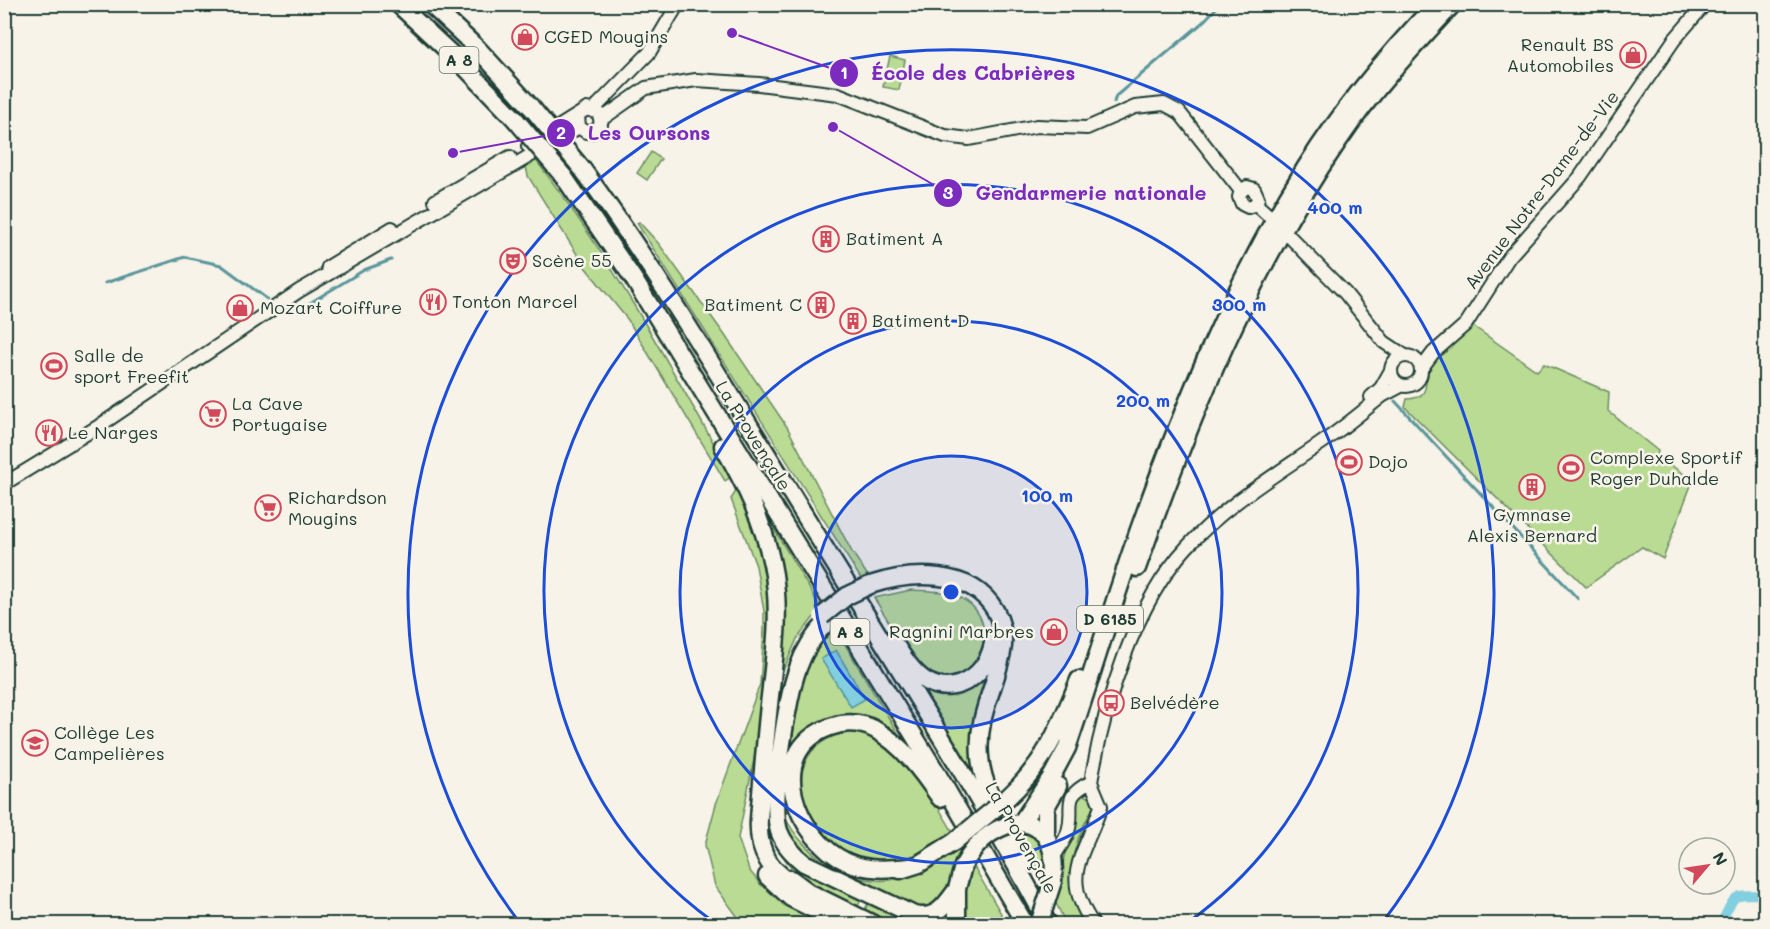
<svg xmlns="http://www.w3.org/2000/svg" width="1770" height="929" font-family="Mali,sans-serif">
<rect width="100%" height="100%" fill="#f7f3e8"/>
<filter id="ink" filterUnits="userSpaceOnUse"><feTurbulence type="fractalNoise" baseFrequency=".0167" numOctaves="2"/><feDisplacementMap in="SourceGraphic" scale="12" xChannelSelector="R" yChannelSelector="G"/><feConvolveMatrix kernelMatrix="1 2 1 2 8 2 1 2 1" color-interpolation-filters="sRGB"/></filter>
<g filter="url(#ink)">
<path fill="#badb94" stroke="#6c8c64" stroke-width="1.5" d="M890,56L905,60L899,90L883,87Z
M651,152L661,159L647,180L637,173Z
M532,155C610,255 670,366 732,476L725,481L628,320L585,267L528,176L526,167Z
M639,222L659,244L724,334L787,427L852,552L870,579L863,582L637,223Z
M1473,326L1537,371L1544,364L1609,392L1608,411L1658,451L1657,456L1693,480L1663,559L1642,547L1586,587L1405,407L1407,399C1434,397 1421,381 1431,365C1439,352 1462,337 1473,326Z
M738,488L762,544L772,618L761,725L738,838L749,870L761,885L830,924H743L715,886L705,845L716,804L760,684L764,631V611L756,566L731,499Z
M771,524L821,608L797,639L779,680L785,626V594L781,562Z
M911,590C928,591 946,590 961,598C1010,623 973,705 925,670C909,659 886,616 874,598Z
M833,624L905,745L865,720L790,753L804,665Z
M984,678L988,679L978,782L922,687Z
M860,731C903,746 931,794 953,832C938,843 924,855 906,860C813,881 750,739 860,731Z
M1081,794L1091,798L1093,806C1091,814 1086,820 1083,827C1069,858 1065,896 1086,924H1066L1056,903L1066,847L1074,834V801Z
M784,815C804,857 857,893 906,876C924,870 942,855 959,846L962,849L946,890L938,903L920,911L805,858L787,836Z
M1022,831L1039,837L1049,866L1044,882L1017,832Z
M775,837L863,896L856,910C821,891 787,878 775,837Z
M973,865L1007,924H966V887Z
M870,900L915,922L951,909V924H886L863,913Z"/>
<path fill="#82cfe0" stroke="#5a959b" stroke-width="1.5" d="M836,650L865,699L851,707L821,659Z"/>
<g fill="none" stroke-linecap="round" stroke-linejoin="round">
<path stroke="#5a959b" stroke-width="3" d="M1114,102L1116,96L1202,23L1220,4
M105,283L185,257L221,265L267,299
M282,312L300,309L364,270L391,260
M1395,401L1578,599"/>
<path stroke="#82cfe0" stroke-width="9" d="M1722,921C1737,890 1734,895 1766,895"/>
<g stroke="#1f3d34" stroke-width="16">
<path id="secondary" d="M594,109L649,53L678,4
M602,119L646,88L696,80L759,84L838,94L945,136L969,139L1037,126L1087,128L1135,107L1164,104L1179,112L1241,191
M528,146L587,109L599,113L601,125L593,132H586L579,127L578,116
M1241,191L1247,187L1254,189L1258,198L1256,204
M1241,191L1239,197L1242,204L1248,207L1256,204
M435,201L510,157
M1256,204L1267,214
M1290,237L1345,293L1384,342L1405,356
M328,267L392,228
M1391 371a15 15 0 1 1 30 0a15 15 0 1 1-30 0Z
M1421,369L1433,353L1466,324L1509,257L1580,177L1674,40L1705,4
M1371,397L1381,388L1390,372
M4,484L99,426L299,291L579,127
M1091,782C1104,705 1134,604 1187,547C1225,505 1274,476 1320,444C1342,429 1362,412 1382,396L1401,386
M1091,782L1101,806C1085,855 1059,875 1093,924
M1054,857C1058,849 1065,841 1068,832C1076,805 1059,798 1091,782"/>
</g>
<g stroke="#1f3d34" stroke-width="21">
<path id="highway" d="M398,4L461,63L515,119
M430,4L478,49L531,107
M583,170C666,283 736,405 810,524C891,656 976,788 1048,924
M564,177L633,278L935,770L1025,924
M723,446C745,484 763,521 772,564C782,610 774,659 769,705C765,743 762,781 759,819C757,851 770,874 800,886
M1137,568C1189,421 1250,269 1339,140C1372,91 1412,48 1453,4
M870,585C910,572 970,568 995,610C1001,621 1004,633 1003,646C998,685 976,713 980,757C983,795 1010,829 1026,862
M827,622C814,635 804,651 798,668C787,697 770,803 779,831C784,845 793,854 804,863L914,915C936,920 945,906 957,889
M894,643C903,656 913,674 928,682C958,698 989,671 993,642
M1005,800C1045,764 1059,729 1079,680
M1046,836V807L1058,786
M910,867C889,869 868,871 847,862C796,839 762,752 830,727C844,722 860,722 874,729C902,744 923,773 940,798
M900,870L919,864L954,842
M767,876L791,898L843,924
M791,879L810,893L873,924
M1053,881C1056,855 1051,826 1021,823L1052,776L1067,748C1091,679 1111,609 1135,541C1180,413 1233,282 1306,167C1343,108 1388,54 1436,4
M957,924V889L963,866"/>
</g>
<use href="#secondary" stroke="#f7f3e8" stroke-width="12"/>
<use href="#highway" stroke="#f7f3e8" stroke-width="16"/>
<g stroke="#1f3d34" stroke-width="21" stroke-linecap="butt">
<path id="highway-bridge" d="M531,107L583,170
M515,119L564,177
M822,616L847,596L870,585
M954,842L1005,800
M963,866C975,844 990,829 1015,823
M1039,924L1053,881"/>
</g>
<use href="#highway-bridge" stroke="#f7f3e8" stroke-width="16"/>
</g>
</g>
<circle cx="951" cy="592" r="136" fill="#1d4ed8" fill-opacity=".12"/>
<g fill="none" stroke="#1d4ed8" stroke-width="3">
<circle cx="951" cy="592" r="136"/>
<circle cx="951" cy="592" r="271"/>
<path d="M715 923A407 407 0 1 1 1187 923"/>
<path d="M520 923A543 543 0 1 1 1382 923"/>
</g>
<defs>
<g id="shop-ring" transform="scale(1.35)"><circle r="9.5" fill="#f7f3e8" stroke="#d1495b" stroke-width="1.5"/><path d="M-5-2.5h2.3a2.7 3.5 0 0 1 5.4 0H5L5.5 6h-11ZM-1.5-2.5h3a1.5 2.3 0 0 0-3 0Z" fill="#d1495b"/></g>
<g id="building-ring" transform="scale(1.35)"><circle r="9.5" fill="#f7f3e8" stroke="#d1495b" stroke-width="1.5"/><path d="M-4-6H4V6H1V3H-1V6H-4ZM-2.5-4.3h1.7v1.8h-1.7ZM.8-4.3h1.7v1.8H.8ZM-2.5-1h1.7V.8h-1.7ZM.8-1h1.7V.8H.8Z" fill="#d1495b"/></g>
<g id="theatre-ring" transform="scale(1.35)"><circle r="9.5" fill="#f7f3e8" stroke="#d1495b" stroke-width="1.5"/><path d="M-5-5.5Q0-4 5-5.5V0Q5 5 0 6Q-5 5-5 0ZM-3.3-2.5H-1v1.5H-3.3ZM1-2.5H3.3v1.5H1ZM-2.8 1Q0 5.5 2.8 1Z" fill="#d1495b"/></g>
<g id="restaurant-ring" transform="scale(1.35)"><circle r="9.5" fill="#f7f3e8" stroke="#d1495b" stroke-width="1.5"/><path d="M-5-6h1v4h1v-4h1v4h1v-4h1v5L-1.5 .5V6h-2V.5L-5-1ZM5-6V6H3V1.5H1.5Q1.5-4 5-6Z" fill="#d1495b"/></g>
<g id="stadium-ring" transform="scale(1.35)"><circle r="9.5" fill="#f7f3e8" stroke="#d1495b" stroke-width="1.5"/><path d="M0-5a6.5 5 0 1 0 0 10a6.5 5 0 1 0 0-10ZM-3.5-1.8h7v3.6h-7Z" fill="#d1495b"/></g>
<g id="supermarket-ring" transform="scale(1.35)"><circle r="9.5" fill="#f7f3e8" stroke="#d1495b" stroke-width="1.5"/><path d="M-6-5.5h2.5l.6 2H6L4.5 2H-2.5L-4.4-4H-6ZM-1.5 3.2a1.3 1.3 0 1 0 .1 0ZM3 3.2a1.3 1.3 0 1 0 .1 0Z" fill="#d1495b"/></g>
<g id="bus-ring" transform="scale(1.35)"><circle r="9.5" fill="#f7f3e8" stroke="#d1495b" stroke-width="1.5"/><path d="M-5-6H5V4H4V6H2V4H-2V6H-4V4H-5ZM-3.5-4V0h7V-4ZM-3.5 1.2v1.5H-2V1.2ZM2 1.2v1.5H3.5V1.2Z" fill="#d1495b"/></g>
<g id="school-ring" transform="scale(1.35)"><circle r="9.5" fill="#f7f3e8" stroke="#d1495b" stroke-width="1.5"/><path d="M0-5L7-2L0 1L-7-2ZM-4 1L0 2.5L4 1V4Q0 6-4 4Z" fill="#d1495b"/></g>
</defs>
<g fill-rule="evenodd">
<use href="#shop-ring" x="525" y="37"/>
<use href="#shop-ring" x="1633" y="55"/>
<use href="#building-ring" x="826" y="239"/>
<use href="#theatre-ring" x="513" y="261"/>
<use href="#restaurant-ring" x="433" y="302"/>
<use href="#building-ring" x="821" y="305"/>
<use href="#shop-ring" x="240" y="308"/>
<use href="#building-ring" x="853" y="321"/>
<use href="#stadium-ring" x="54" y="366"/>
<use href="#supermarket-ring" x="213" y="414"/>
<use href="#restaurant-ring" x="49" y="433"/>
<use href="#stadium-ring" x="1349" y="462"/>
<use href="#stadium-ring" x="1571" y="468"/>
<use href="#building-ring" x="1532" y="487"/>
<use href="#supermarket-ring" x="268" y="508"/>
<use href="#shop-ring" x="1054" y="632"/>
<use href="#bus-ring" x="1111" y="703"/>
<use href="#school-ring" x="35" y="743"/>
</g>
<g text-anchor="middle" stroke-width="5" stroke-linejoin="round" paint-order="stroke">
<g fill="#f7f3e8" stroke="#60746a" stroke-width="1.5">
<rect x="439.5" y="47" width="39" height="26" rx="4.5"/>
<rect x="1077" y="606" width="66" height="26" rx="4.5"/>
<rect x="830.5" y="619" width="39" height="26" rx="4.5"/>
</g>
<g font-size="16" font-weight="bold" fill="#1f3d34">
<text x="459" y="66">A 8</text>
<text x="1110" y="625">D 6185</text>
<text x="850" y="638">A 8</text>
</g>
<g font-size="18" fill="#1f3d34" stroke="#f7f3e8" text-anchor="start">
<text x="544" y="43">CGED Mougins</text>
<text x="1614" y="51" text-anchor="end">Renault BS<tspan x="1614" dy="21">Automobiles</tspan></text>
<text x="846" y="245">Batiment A</text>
<text x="532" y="267">Scène 55</text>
<text x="452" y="308">Tonton Marcel</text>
<text x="802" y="311" text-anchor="end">Batiment C</text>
<text x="260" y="314">Mozart Coiffure</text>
<text x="872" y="327">Batiment D</text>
<text x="74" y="362">Salle de<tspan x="74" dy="21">sport Freefit</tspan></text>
<text x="232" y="410">La Cave<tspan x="232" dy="21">Portugaise</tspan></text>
<text x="68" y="439">Le Narges</text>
<text x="1590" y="464">Complexe Sportif<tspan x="1590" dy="21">Roger Duhalde</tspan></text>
<text x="1368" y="468">Dojo</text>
<text x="288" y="504">Richardson<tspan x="288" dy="21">Mougins</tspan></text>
<text x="1532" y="521" text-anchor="middle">Gymnase<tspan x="1532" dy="21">Alexis Bernard</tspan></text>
<text x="1034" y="638" text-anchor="end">Ragnini Marbres</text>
<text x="1130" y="709">Belvédère</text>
<text x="54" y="739">Collège Les<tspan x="54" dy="21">Campelières</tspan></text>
</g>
<g font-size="18" fill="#1f3d34" stroke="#f7f3e8">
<text transform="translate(1542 190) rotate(-53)" y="6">Avenue Notre-Dame-de-Vie</text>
<text transform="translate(753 436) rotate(58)" y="6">La Provençale</text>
<text transform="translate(1021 838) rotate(60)" y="6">La Provençale</text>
</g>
</g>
<circle cx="951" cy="592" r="9" fill="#1d4ed8" stroke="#f7f3e8" stroke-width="3"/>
<g font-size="18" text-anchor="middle" font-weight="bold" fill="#1d4ed8" stroke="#f7f3e8" stroke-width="5" stroke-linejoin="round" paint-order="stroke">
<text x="1335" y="214">400 m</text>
<text x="1239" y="311">300 m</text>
<text x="1143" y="407">200 m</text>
<text x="1047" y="502">100 m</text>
</g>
<path fill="none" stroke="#7b2cbf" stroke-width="2" d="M732 33L844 73M453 153L561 133M833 127L948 193"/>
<g fill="#7b2cbf" stroke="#f7f3e8" stroke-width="2">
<circle cx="732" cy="33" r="6"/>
<circle cx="453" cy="153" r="6"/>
<circle cx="833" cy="127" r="6"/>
<circle cx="844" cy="73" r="15"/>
<circle cx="561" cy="133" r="15"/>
<circle cx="948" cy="193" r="15"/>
</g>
<g font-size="18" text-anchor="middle" font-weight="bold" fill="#fff">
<text x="844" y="79">1</text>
<text x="561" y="139">2</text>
<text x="948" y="199">3</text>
</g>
<g font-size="20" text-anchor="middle" font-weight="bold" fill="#7b2cbf" stroke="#f7f3e8" stroke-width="5" stroke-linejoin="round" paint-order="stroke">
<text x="973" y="80">École des Cabrières</text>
<text x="649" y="140">Les Oursons</text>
<text x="1091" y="200">Gendarmerie nationale</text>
</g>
<rect width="1770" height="929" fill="none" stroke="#f7f3e8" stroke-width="24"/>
<rect x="12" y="12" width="1746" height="905" fill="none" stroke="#1f3d34" stroke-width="2" filter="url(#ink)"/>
<g transform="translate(1707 866) rotate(61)"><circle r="28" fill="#f7f3e8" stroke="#a1aaa0" stroke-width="1.5"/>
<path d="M0-4.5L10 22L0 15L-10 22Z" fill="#d1495b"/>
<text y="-9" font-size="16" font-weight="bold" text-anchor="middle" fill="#1f3d34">N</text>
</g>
</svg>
